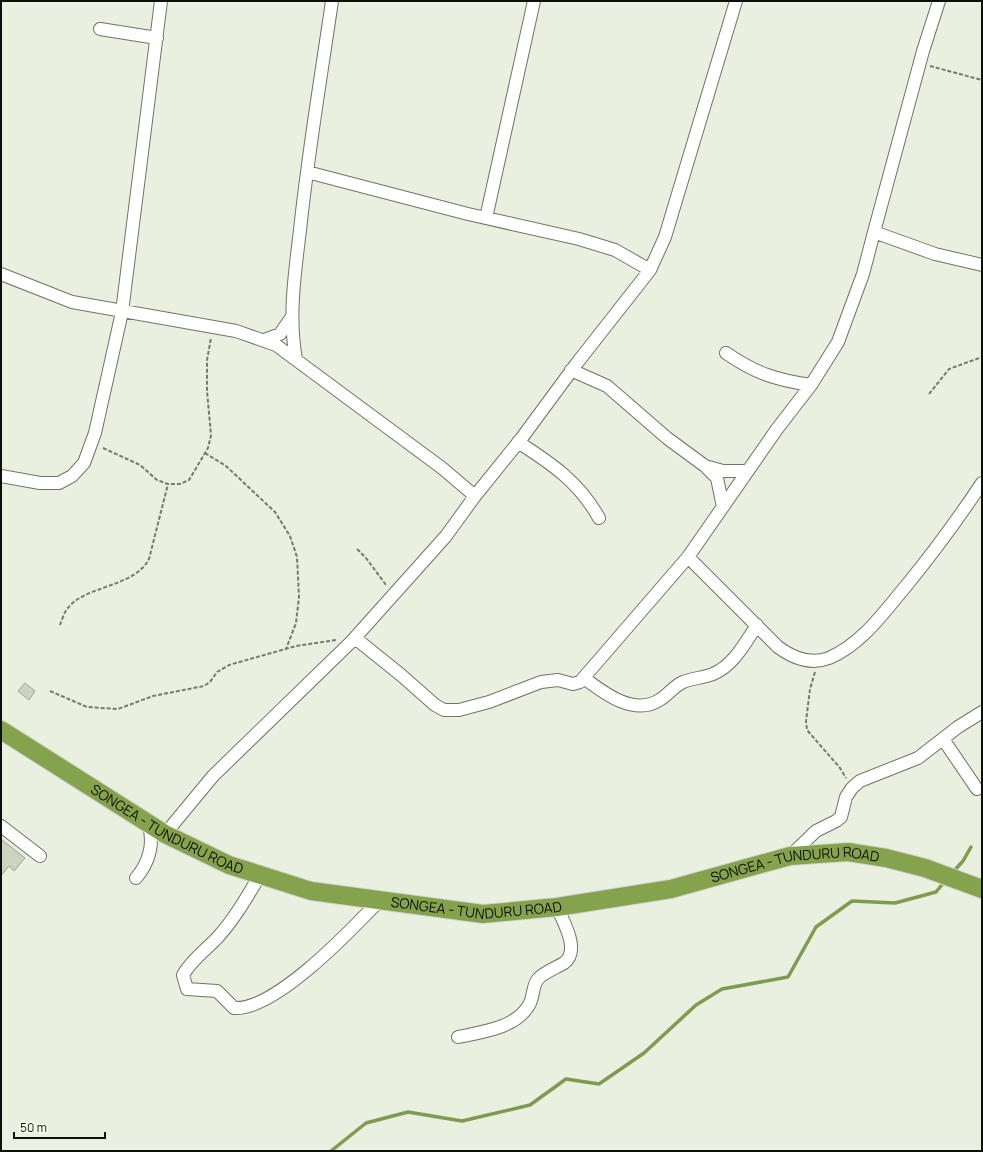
<svg xmlns="http://www.w3.org/2000/svg" width="983" height="1152" font-family="Manrope,sans-serif">
<rect width="100%" height="100%" fill="#e9f0df"/>
<g fill="none" stroke-linecap="round" stroke-linejoin="round">
<path stroke="#809a50" stroke-width="3.5" d="M953,872L963,861L971,847
M331,1151L366,1123L408,1112L462,1121L530,1105L566,1079L599,1084L644,1053L696,1005L722,989L788,977L816,927L852,901L895,903L936,892L945,881"/>
</g>
<path fill="#ccd3c2" stroke="#9fa596" d="M25,683L35,691L29,700L18,691Z
M1,839L25,858L14,871L9,866L1,876Z"/>
<g fill="none" stroke-linecap="round" stroke-linejoin="round">
<g stroke="#6f7566" stroke-width="14">
<path id="minor" d="M100,29L157,38
M307,172L468,214L579,239L615,250L650,270
M486,218L534,1
M874,232L923,51L939,1
M1,274L72,302L236,331L276,345L442,468L475,496
M264,340L280,334L291,318
M726,353C755,373 776,380 811,385
M296,359C288,316 295,273 300,230C308,153 321,77 332,1
M571,370L607,386L667,438L705,466L723,471H748
M518,442C552,464 579,482 599,518
M706,467L717,478L723,507
M1,476L40,483H59L72,476L84,463L95,433L122,312L161,1
M688,557L778,647C793,658 811,665 829,658C862,644 884,612 906,586C933,553 958,519 982,483
M355,638L401,675L435,705L444,710H459L489,702L541,682L558,680L573,684L580,682L688,557L777,429L811,385L838,342L863,274L874,232L935,254L982,265
M584,678C605,694 635,717 661,699C669,694 674,686 683,682C693,678 703,678 713,674C734,665 745,643 757,625
M943,739L977,789
M1,826L40,856
M165,834L213,776L352,641L446,536L475,496L521,439L577,363L650,270L665,237L736,1
M790,856L816,831L836,821L841,817L846,797L852,788L860,781L918,758L958,727L982,712
M260,875C247,897 235,918 218,937C206,950 192,959 183,975L187,989L217,991L234,1008C275,1011 351,930 379,901
M136,878C149,863 155,843 148,823
M458,1037C482,1032 516,1028 529,1005C534,997 532,986 538,979C544,972 556,968 564,963C581,951 563,921 557,907"/>
</g>
<g stroke="#d3d4d3" stroke-width="20">
<g id="highway">
<path id="s1" d="M1,730L165,834L229,865L311,891L483,914L557,907L671,889L790,856L848,852L886,858L925,868L982,889"/>
</g>
</g>
<path stroke="#75796f" stroke-width="2" stroke-dasharray="4 2" stroke-linecap="butt" d="M930,66L982,80
M929,394L949,369L982,357
M103,448L140,465L157,480L168,484H180L189,480L208,448L211,435L207,391V360L211,338
M205,453L226,466L275,512L290,536L297,557L299,597L296,623L286,649
M357,549L366,558L386,585
M60,625C62,620 64,612 68,608C84,586 135,587 149,559L168,484
M815,672L810,689L806,721L807,730L840,768L846,778
M50,691L87,707L118,709L153,696L204,686L210,682L217,672L229,665L296,646L336,640"/>
<use href="#minor" stroke="#fff" stroke-width="12"/>
<use href="#highway" stroke="#85a24c" stroke-width="18"/>
</g>
<g text-anchor="middle" stroke-width="3" stroke-linejoin="round" paint-order="stroke">
<g font-size="14" fill="#0d0f0a" stroke="#f6fdec">
<text dy="5" stroke="none"><textPath href="#s1" startOffset="194">SONGEA - TUNDURU ROAD</textPath></text>
<text dy="5" stroke="none"><textPath href="#s1" startOffset="842">SONGEA - TUNDURU ROAD</textPath></text>
<text dy="5" stroke="none"><textPath href="#s1" startOffset="518">SONGEA - TUNDURU ROAD</textPath></text>
</g>
</g>
<rect width="983" height="1152" fill="none" stroke="#0d0f0a" stroke-width="4"/>
<path d="M14 1132v6h91v-6" fill="none" stroke="#0d0f0a" stroke-width="2"/>
<text x="20" y="1132" font-size="12" fill="#0d0f0a" stroke="#f6fdec" stroke-width="3" paint-order="stroke">50 m</text>
</svg>
